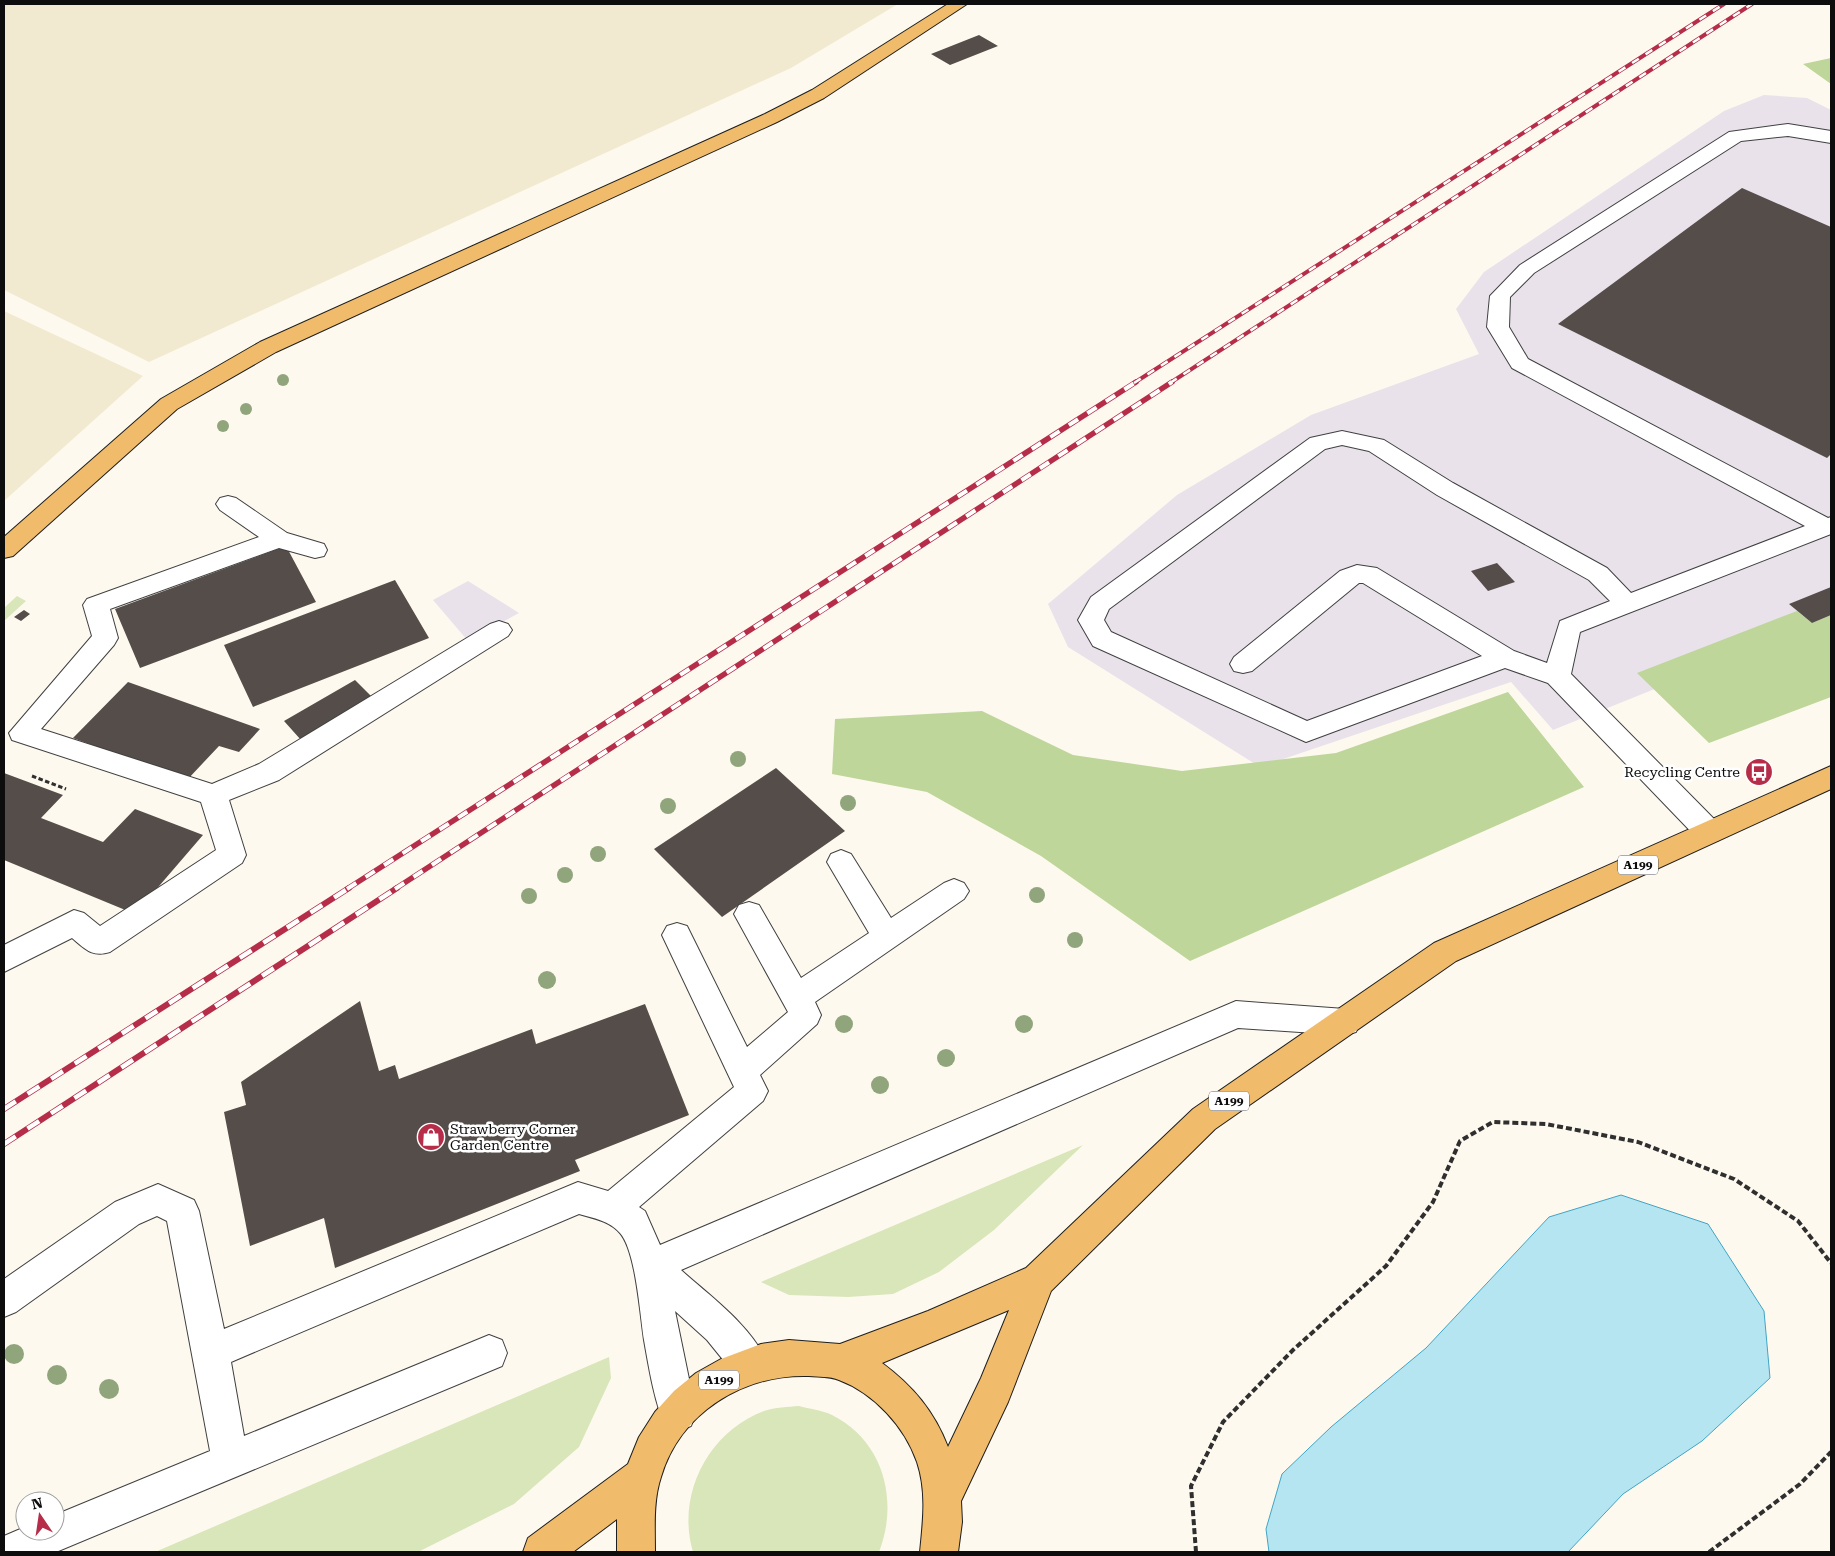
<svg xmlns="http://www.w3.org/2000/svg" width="1835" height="1556" font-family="'Roboto Serif',serif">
<rect width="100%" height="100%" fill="#fef9ee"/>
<path fill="#e9e2eb" d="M1764,95L1807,98L1831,110V618L1553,730L1511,682L1260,767L1068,647L1048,604L1177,495L1311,415L1479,354L1456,309L1484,272L1724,111Z
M468,581L519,613L468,641L433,600Z"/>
<path fill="#f2ead0" d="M4,4H898L791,68L149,362L4,290Z
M4,311L143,376L4,501Z"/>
<path fill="#d8e6ba" d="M17,596L26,601L4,621V608Z
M1083,1145L994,1230L939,1272L893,1294L848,1297L789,1295L761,1282Z
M609,1357L611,1378L579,1447L514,1504L418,1552H155Z
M799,1406C809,1409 822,1410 832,1415C884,1441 899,1501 879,1552H693C676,1495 708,1432 764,1411C775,1407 788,1407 799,1406Z"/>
<path fill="#bed69a" d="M1831,58V84L1803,64Z
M1797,611L1812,623L1831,615V697L1709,743L1637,673Z
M1508,692L1584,787L1190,961L1041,856L927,792L832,774L835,719L982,711L1073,755L1182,771L1336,753Z"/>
<path fill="#b6e5f2" stroke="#41a4c5" d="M1621,1195L1708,1224L1764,1311L1770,1378L1702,1441L1623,1494L1568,1552H1269L1266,1529L1282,1474L1331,1427L1426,1348L1549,1217Z"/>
<path fill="#554d4a" d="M979,35L998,46L950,65L931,54Z
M1742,188L1831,227V454L1827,458L1558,324Z
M286,546L316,602L140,668L115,609Z
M1497,563L1515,582L1488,591L1471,571Z
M395,580L429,638L253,707L224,645Z
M1831,587V615L1812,623L1789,604Z
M24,610L30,614L21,621L14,617Z
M355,680L373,698L301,740L284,721Z
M128,682L260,729L239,752L219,746L187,780L73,738Z
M776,768L845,831L722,917L654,849Z
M4,773L63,795L41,818L103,842L135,809L203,835L135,914L4,860Z
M360,1001L379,1071L395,1065L399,1079L532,1029L536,1044L645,1004L689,1115L575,1160L580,1171L335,1268L324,1218L250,1246L224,1112L246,1105L241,1082Z"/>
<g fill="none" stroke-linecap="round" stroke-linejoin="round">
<g stroke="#404040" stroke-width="2">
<path id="minor" d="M1788,124L1831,131V143L1788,136L1741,141L1534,273L1510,297L1509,327L1528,359L1828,518L1831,517V534L1580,632L1571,674L1719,824L1723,832L1719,840L1709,843L1699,840L1548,683L1505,668L1306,742L1093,646L1078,620L1091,597L1310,438L1342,431L1384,440L1453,483L1607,568L1631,593L1805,526L1512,368L1487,327L1490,296L1520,265L1729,132ZM1342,445L1369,451L1437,495L1589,580L1610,601L1560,621L1547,663L1514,651L1377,568L1357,565L1340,571L1234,657L1230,664L1234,671L1243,673L1252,671L1359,583H1363L1482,656L1307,721L1111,632L1104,620L1109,609L1325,449Z
M228,496L236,498L287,533L324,544L327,550L324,556L315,558L279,548L110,609L118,638L114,645L41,729L212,784L259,764L490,624L499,621L508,624L512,630L508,636L279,780L229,800L246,855L242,863L110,952C92,958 84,948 72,938L4,972V945L74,910L84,913L100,926L216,850L201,802L12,740L9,733L92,636L83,605L87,599L259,537L220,510L216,504L220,498Z
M841,850L851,854L891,918L944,883L954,879L964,883L969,891L964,899L815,1002L821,1015L817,1024L760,1075L768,1091L763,1101L639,1207L645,1211L660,1245L1236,1001L1345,1009L1356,1012L1360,1022L1356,1032L1345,1035L1238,1028L681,1270C711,1297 752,1326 768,1364L763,1377L750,1382L737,1377L707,1340L675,1311L696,1413L691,1426L678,1431L665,1426C654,1400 649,1368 644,1340C640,1315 636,1251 620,1233C610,1221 593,1218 579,1214L231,1362L244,1436L489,1335L502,1340L507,1353L502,1366L56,1552H4V1536L25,1527V1531H55V1515L210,1451L167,1221L157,1216L139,1224L16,1312L4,1317V1279L115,1202L158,1184L194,1200L199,1211L224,1329L578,1182L608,1191L734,1087L662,935L667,926L677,923L687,926L747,1047L788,1012L734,914L739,905L749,902L759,905L801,978L869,933L827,862L831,854Z"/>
</g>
<g stroke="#1e1e1e" stroke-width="2">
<path id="major" d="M948,4H967L824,98L777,122L276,352L177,409L13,556L4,558V537L161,399L260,342L765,114L812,90Z
M1831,766V789L1456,961L1215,1129L1051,1291L1008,1402L961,1501L962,1522L958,1552H920C923,1522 927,1492 917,1462C905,1427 874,1393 839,1380C830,1376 818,1377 809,1376C743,1374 680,1413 661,1477C653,1501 655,1527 655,1552H617V1519L573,1552H523L528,1538L628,1464L639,1437L655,1412L674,1391L696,1373L721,1359L761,1344L789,1340L840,1344L928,1311L1026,1268L1193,1109L1434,943ZM1009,1310L981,1378L948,1447C934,1411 913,1386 882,1363Z"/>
</g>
<path stroke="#2f2f2f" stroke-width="3" stroke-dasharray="4.5 2.5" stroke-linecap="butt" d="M32,776L66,789"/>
<path stroke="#2f2f2f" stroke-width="4" stroke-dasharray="6 3" stroke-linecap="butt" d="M1196,1552L1191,1486L1223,1422L1293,1350L1386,1266L1433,1202L1460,1141L1493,1122L1546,1124L1638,1142L1734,1179L1798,1221L1831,1263
M1709,1552L1800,1484L1831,1452"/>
<use href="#minor" fill="#fff" fill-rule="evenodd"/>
<use href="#major" fill="#f0bc6c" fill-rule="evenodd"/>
<g stroke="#b52d48" stroke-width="4">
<path id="rail-far2" d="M1134,383L1724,4
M1170,383L1752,4"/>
</g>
<g stroke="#b52d48" stroke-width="5.5">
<path id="rail-far1" d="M347,889L1136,382
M395,889L1172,382"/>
</g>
<g stroke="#b52d48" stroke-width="6">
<path id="rail" d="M4,1109L349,888
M4,1144L397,888"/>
</g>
<use href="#rail-far2" stroke="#fff" stroke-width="2.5" stroke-dasharray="8" stroke-linecap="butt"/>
<use href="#rail-far1" stroke="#fff" stroke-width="4" stroke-dasharray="11" stroke-linecap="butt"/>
<use href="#rail" stroke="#fff" stroke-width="4.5" stroke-dasharray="14" stroke-linecap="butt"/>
</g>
<g fill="#91a57d">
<circle cx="283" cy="380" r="6"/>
<circle cx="246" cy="409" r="6"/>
<circle cx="223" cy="426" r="6"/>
<circle cx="738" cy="759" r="8"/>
<circle cx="848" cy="803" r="8"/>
<circle cx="668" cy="806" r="8"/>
<circle cx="598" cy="854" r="8"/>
<circle cx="565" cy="875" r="8"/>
<circle cx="1037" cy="895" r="8"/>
<circle cx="529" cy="896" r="8"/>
<circle cx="1075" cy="940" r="8"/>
<circle cx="547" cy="980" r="9"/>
<circle cx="844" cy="1024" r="9"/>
<circle cx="1024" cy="1024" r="9"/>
<circle cx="946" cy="1058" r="9"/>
<circle cx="880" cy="1085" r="9"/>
<circle cx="14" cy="1354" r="10"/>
<circle cx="57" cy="1375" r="10"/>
<circle cx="109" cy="1389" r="10"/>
</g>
<defs>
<g id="bus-disc" transform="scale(1.4375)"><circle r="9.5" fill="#b52d48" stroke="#fff"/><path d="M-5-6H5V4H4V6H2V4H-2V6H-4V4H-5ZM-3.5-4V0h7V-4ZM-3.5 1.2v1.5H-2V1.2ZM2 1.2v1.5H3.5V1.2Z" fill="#fff"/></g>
<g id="shop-disc" transform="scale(1.4375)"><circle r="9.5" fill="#b52d48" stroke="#fff"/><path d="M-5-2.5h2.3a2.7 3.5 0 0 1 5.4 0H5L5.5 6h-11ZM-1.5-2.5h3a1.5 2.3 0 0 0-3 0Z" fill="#fff"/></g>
</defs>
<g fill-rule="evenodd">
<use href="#bus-disc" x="1759" y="772"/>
<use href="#shop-disc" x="431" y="1137"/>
</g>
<g text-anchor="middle" stroke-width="5" stroke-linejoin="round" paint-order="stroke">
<g fill="#fff" stroke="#565656" stroke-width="1">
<rect x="1618" y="855.5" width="40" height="19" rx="4"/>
<rect x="1209" y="1091.5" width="40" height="19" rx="4"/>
<rect x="699" y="1370.5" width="40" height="19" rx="4"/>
</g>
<g font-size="12" font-weight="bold" fill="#0d0d0d">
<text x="1638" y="869">A199</text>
<text x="1229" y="1105">A199</text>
<text x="719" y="1384">A199</text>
</g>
<g font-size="14" fill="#0d0d0d" stroke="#fff" text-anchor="end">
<text x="1740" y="777">Recycling Centre</text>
<text x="450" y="1134" text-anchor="start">Strawberry Corner<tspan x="450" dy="16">Garden Centre</tspan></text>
</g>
</g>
<rect width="1835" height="1556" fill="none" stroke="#0d0d0d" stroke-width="10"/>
<g transform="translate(40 1516) rotate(347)"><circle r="24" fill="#ffffff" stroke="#9e9e9e"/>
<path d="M0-4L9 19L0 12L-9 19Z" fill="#b52d48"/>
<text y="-8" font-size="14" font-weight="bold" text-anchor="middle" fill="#0d0d0d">N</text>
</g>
</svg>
